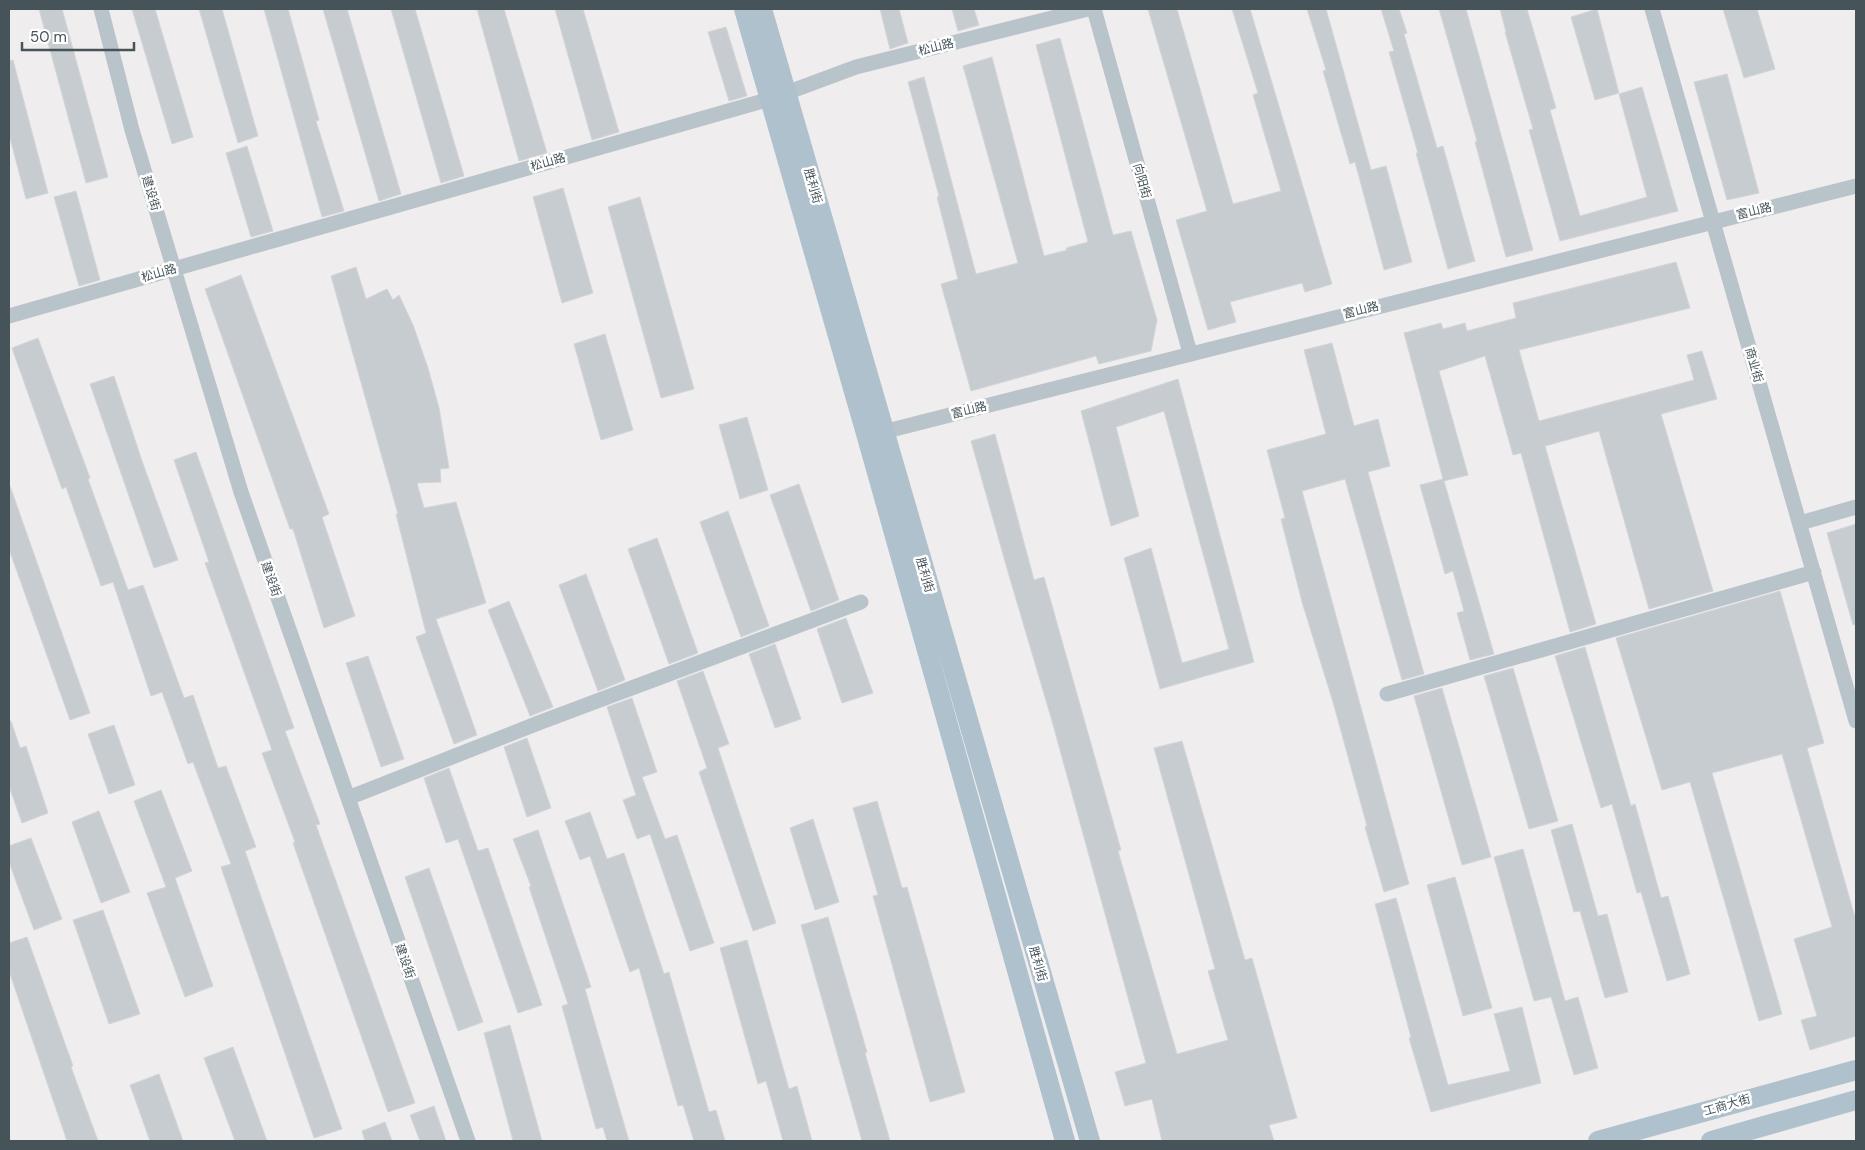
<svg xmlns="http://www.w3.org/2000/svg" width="1865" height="1150" font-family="'DM Sans','Noto Sans SC',sans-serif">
<rect width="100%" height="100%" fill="#f0edee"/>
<path fill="#c7ccd0" stroke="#d2d5d9" d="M39,9H62L108,177L86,183Z
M132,9H155L193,137L172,144Z
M199,9H222L258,136L238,143Z
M264,9H288L319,120L316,121L344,211L322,217Z
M323,9H347L401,194L379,201Z
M391,9H415L464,176L441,183Z
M477,9H504L547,153L519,161Z
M555,9H583L619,132L592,140Z
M880,9H899L908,43L890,49Z
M952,9H974L979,25L958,31Z
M1148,9H1177L1233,204L1281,191L1253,95L1258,93L1232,9H1250L1332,284L1305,292L1302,283L1230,302L1236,322L1208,330L1176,220L1207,211Z
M1307,9H1326L1371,170L1386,166L1412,262L1384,270L1355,162L1350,164L1323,71L1326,70Z
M1381,9H1399L1407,33L1404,34L1437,148L1443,146L1475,261L1448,269L1416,153H1418L1389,52L1394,51Z
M1439,9H1466L1533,250L1506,257L1475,142L1477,141Z
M1500,9H1527L1556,108L1550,110L1580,216L1647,197L1619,94L1642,87L1678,211L1560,241L1529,130L1533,129L1505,32H1506Z
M1597,9L1619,93L1595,100L1571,17Z
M1723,9H1757L1775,69L1744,78Z
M726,27L747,96L729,101L708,32Z
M1060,38L1113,235L1131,231L1157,320L1151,351L1099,364L1096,356L971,391L941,284L958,279L937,197L939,196L908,82L924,77L976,274L1018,263L963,66L992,57L1044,256L1067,250L1066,248L1088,242L1036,45Z
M13,60L48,193L26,199L9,134V61Z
M1727,74L1759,193L1727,200L1694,82Z
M247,146L273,231L251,237L226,153Z
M563,188L593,293L562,303L533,197Z
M76,191L100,280L79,286L54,197Z
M640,197L694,389L661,398L608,207Z
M1676,262L1690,308L1519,350L1539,421L1694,380L1687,355L1702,351L1717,399L1661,414L1713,591L1649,609L1599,431L1545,446L1596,624L1570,632L1521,453L1513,455L1485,356L1439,371L1468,475L1444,481L1494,654L1470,660L1457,613L1464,611L1453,571L1445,574L1420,485L1443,479L1404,333L1441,323L1443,329L1465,323L1467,331L1516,318L1513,303Z
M356,267L366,299L387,289L393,300L399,295L413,325L428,368L439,408L449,468L440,469L441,482L417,483L424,508L456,502L486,603L436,619L477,735L454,744L416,637L426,633L396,514H398L331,276Z
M241,275L329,514L322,517L355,616L324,628L293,529H290L205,289Z
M605,334L633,430L601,440L574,344Z
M38,338L90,478L88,479L128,590L143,585L184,698L193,695L218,768L226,766L256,847L245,851L342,1129L314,1138L221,867L231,864L193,762L188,764L162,692L151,696L113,582L101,586L66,487L62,489L12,348Z
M1332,343L1354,426L1378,419L1390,466L1368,472L1424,674L1402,680L1345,479L1302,491L1409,884L1384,892L1365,827L1367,826L1333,702L1302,602L1281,519L1285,518L1267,450L1326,434L1304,350Z
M114,376L142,461L178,560L154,568L90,384Z
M1178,379L1254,662L1160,689L1124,558L1151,548L1182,663L1229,649L1164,411L1116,427L1139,516L1111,526L1081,411Z
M747,417L768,490L740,499L719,425Z
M995,434L1034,580L1044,577L1121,850L1118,851L1177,1054L1228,1040L1208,971L1215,969L1154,748L1182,741L1245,960L1252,958L1297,1118L1269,1125L1274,1141H1162L1152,1099L1125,1106L1115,1072L1146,1063L1052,721L1008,572L971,441Z
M196,452L294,728L285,731L320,824L316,825L415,1103L388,1112L293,843L295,842L262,753L272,750L205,563L209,562L174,460Z
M799,484L839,600L811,611L770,495Z
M9,486H10L90,713L70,720L9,549Z
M728,511L769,626L741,637L700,522Z
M1856,524V624L1853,625L1827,533Z
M657,538L698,653L669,664L628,549Z
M586,574L625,680L598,691L559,585Z
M1780,591L1824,743L1807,748L1856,921V1036L1810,1050L1801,1020L1817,1016L1794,939L1832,927L1782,754L1712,773L1782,1014L1759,1021L1690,782L1662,790L1616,638Z
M509,601L553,707L530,716L488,610Z
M846,618L873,693L842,703L817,629Z
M775,644L801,719L775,728L749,654Z
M1585,647L1631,806L1635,804L1661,898L1668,896L1690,974L1667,981L1641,892L1637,893L1612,804L1601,808L1555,656Z
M368,656L404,759L381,767L346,663Z
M1513,668L1558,821L1529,829L1484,676Z
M703,671L729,744L718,748L776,923L753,931L699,772L707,768L677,681Z
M1442,688L1491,857L1462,865L1414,696Z
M632,698L657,772L642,777L665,839L677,835L714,943L690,951L650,834L637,839L623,800L636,795L607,707Z
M9,721H11L20,748L26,746L48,813L22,823L9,786Z
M114,725L135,785L109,794L88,734Z
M527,738L551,808L527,817L504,747Z
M449,768L478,851L488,848L542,1005L518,1013L458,839L446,843L424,778Z
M161,790L192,871L175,878L213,986L185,997L147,893L166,887L134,801Z
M877,801L902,888L907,887L965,1092L930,1102L873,896L878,895L853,808Z
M99,811L130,892L101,903L72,822Z
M590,812L607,859L624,853L664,974L669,972L709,1112L716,1110L725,1141H694L683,1105L678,1106L639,968L630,972L590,856L580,860L565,821Z
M813,819L839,902L815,910L790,828Z
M1572,824L1598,916L1607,914L1628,992L1605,998L1580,911L1574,912L1551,830Z
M538,830L591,987L585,989L629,1141H607L603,1127L596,1129L562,1006L568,1004L529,887L531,886L513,839Z
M31,838L62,919L34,930L9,862V846Z
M1523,849L1565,1001L1578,997L1598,1068L1574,1075L1551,997L1534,1001L1494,857Z
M429,868L483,1022L458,1031L405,877Z
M1455,877L1492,1008L1463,1016L1427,885Z
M1396,898L1448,1085L1510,1071L1494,1014L1522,1007L1541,1083L1431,1112L1409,1038L1411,1037L1375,904Z
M103,910L140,1014L109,1024L73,920Z
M828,917L867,1052L865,1053L890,1141H862L801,925Z
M27,937L73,1066L71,1067L98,1141H67L9,971V943Z
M747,940L789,1089L797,1086L812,1141H783L766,1081L758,1084L720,948Z
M510,1025L542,1141H513L484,1033Z
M233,1047L267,1141H235L204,1058Z
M159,1074L183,1141H150L130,1085Z
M434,1106L446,1141H420L410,1115Z
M385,1122L392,1141H365L362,1131Z"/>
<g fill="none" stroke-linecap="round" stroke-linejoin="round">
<path stroke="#b9c4ca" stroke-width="15" d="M101,9L132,130L241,492L468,1141
M1094,9L1190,353
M1652,9L1856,721
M9,316L770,99L856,67L1088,9
M875,434L1856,186
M1800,523L1856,507
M1387,694L1814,572
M348,798L541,722L861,602"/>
<path stroke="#aec1cc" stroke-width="20" d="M744,9L867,437L1065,1141
M762,9L1090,1141
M1598,1141L1856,1070
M1711,1141L1856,1100"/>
</g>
<g text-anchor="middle" stroke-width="5" stroke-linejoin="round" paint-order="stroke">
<g font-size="12" fill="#46545a" stroke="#fff">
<text transform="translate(936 47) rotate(-14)" y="4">松山路</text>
<text transform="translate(548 162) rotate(-16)" y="4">松山路</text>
<text transform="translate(1142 181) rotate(74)" y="4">向阳街</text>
<text transform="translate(813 186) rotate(74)" y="4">胜利街</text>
<text transform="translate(151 193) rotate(73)" y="4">建设街</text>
<text transform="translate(1754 211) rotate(-14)" y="4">富山路</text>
<text transform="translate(159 273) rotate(-16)" y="4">松山路</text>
<text transform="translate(1361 310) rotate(-14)" y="4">富山路</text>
<text transform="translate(1754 365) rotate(74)" y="4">商业街</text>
<text transform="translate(969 410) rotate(-14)" y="4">富山路</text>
<text transform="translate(925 575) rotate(74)" y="4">胜利街</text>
<text transform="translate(271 579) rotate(71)" y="4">建设街</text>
<text transform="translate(405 961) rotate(71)" y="4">建设街</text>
<text transform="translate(1038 964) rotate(74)" y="4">胜利街</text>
<text transform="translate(1727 1105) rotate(-16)" y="4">工商大街</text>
</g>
</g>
<rect width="1865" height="1150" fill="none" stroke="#46545a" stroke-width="20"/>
<path d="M22 42v8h112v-8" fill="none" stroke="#46545a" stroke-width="2.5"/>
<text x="30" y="42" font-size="15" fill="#46545a" stroke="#ffffff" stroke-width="4" paint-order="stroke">50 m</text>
</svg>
